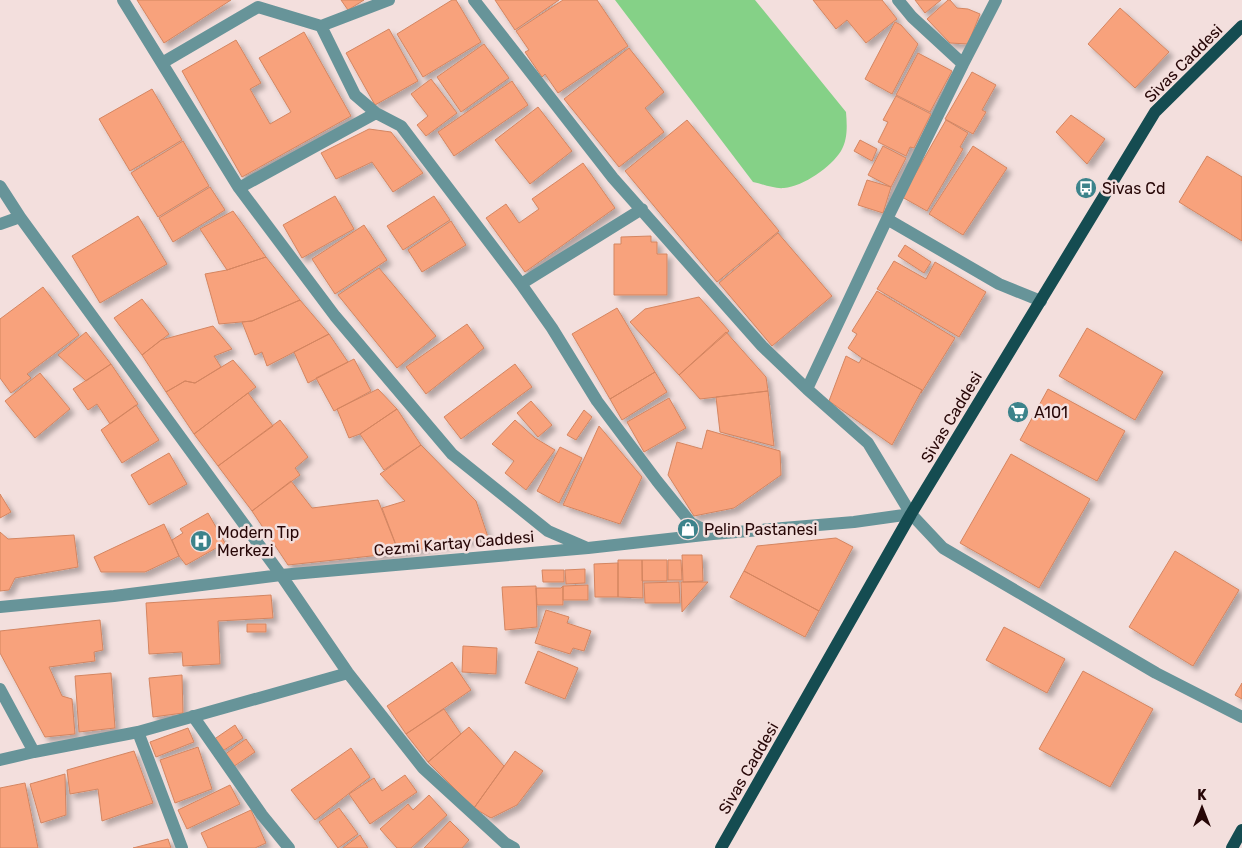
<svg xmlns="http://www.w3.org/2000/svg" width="1242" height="848" font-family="Rubik,sans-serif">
<defs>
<filter id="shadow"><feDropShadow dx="4.5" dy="4.5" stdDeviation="2.5" flood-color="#0004"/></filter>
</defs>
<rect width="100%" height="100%" fill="#f3dfdd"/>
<path fill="#85d187" d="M615,0H755L846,112C847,125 848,139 841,151C831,167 804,186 784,188C774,189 763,184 753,182Z"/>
<path fill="#f8a27b" stroke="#d48561" filter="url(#shadow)" d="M137,0H231L164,43Z
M341,0H364L348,10Z
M452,0H456L481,42L423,77L397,34Z
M495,0H559L515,30Z
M563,0H597L628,46L558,93L545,74L542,77L525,52L529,50L516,31Z
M813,0H882L897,19L866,43L847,20L836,29Z
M915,0H941L925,13Z
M948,0H950L957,8L968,9L980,14L968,44L950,43L927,19Z
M1120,8L1169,52L1135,88L1088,44Z
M895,22L901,25L918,44L892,94L865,79Z
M389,29L418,81L375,105L346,53Z
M304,32L351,116L242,177L182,71L236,40L261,83L250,89L270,124L291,112L259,58Z
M484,44L509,78L461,112L437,77Z
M629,48L664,92L645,108L664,132L619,167L564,99Z
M918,53L952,71L930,112L896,95Z
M972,72L996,85L982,110L986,112L973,134L945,119Z
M431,79L457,113L426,136L417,125L428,116L411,94Z
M512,81L528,105L454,156L438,132Z
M152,89L182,140L130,171L99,119Z
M896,96L931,114L914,148L910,147L906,156L878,142L888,122L883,120Z
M538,107L572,151L530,184L495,140Z
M1071,115L1105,139L1087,164L1056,132Z
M687,120L779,231L717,282L625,171Z
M946,120L968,133L960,147L963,149L927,211L902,197Z
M369,129L391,132L423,173L393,192L372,162L336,179L321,153Z
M860,140L877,149L872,161L854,151Z
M183,141L209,186L158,217L131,173Z
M883,146L906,158L891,187L868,175Z
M973,146L1007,168L963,235L929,214Z
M1207,156L1242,177V241L1179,202Z
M583,163L615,208L525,272L486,218L506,204L519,223L539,209L532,199Z
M867,180L891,187L883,213L858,205Z
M210,187L225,210L173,242L159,218Z
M335,196L354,229L302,258L283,225Z
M434,196L450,220L403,250L387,226Z
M233,211L266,257L227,270L200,229Z
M138,216L167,264L100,303L72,256Z
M451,221L466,245L422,272L408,250Z
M364,225L387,260L335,294L312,259Z
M778,233L832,296L772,346L719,283Z
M651,236V242H657V254H667V295H614V244H621V237Z
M905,245L931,262L924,273L898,256Z
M266,257L300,300L252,321L219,324L205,274L227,270Z
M894,261L926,279L935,262L986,292L959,337L877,289Z
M379,268L436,336L397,368L338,295Z
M43,287L79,335L27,374L31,378L11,393L0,378V319Z
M877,291L955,338L921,393L922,390L862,358L848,348L857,334L852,331Z
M699,297L729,331L679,375L630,322L645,309Z
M142,299L169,334L142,355L114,318Z
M300,300L329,334L267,366L262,352L255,355L242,322L252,321Z
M617,308L655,372L610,399L572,334Z
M467,324L484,348L426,394L406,367Z
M213,326L232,349L214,356L221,367L195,383L185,381L166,392L142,355L161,340Z
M1087,328L1163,372L1135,420L1059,376Z
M86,332L111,364L86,381L58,355Z
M726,332L766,377L768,391L700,399L679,375Z
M329,334L348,362L308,383L294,352Z
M846,356L859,363L862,358L922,390L892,445L829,401Z
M354,359L371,391L334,411L316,378Z
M233,360L256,387L194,434L166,392L185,381L195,383Z
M111,364L138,404L110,424L97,404L88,410L73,389Z
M515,364L532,387L461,439L444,417Z
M655,372L667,392L622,420L610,399Z
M40,373L70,409L35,438L5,401Z
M378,389L397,409L360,434L349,438L337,409Z
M1048,389L1125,431L1097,481L1020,440Z
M768,391L774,446L720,432L716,397Z
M248,393L273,426L218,466L194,434Z
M669,398L686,428L644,452L627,422Z
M531,401L552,425L538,437L517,413Z
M136,405L159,440L122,463L101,430Z
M397,409L421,445L384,470L360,434Z
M584,410L592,417L576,440L567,435Z
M280,420L308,457L295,468L300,475L252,511L218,466Z
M515,420L535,438L555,450L526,490L505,473L514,461L492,444Z
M599,426L642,477L620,524L563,505Z
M707,430L780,451L781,475L734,508L694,516L668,475L677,442L702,449Z
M421,445L476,501L488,537L399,553L382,508L405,501L380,474Z
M560,447L582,458L559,503L537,491Z
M169,453L187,484L149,505L131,475Z
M1011,454L1090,499L1039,588L960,543Z
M291,481L312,508L378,500L399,553L288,565L252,511Z
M0,494L11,512L0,518Z
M208,513L225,543L186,565L179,556L172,540L183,533L180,529Z
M164,524L179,556L145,572H101L94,557Z
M0,532L8,539L74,535L78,567L15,578L9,590L0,591Z
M836,538L853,547L819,611L744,571L757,546Z
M1175,551L1239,590L1193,666L1129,627Z
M682,555H702L703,581L683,582Z
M618,560H642L643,598L618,597Z
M642,560H667V581H642Z
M668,560H681L682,580H668Z
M618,563V597H595L594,564Z
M585,569V583L566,584L565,570Z
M542,570H564V582H543Z
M744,571L819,611L805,637L730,597Z
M679,582L680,603H645L644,583Z
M681,582H708L682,612Z
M588,585V600H563V586Z
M536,586L537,627L505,630L502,587Z
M563,586V605H537L536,588H561Z
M271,595L273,618L218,621L220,664L183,666L182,652L149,654L146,603Z
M546,610L569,617L567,623L591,631L584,651L573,648L570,654L535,643Z
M100,620L103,650L94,652L95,661L49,667L62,696L72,699L75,734L45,737L0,653V631Z
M247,624H266V632H247Z
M1004,627L1065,659L1047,693L986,660Z
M463,646L497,648L496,674L462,672Z
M538,651L578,668L565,699L525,683Z
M452,662L471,690L406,734L387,706Z
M1083,671L1153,709L1110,787L1039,749Z
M111,673L115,728L79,732L75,676Z
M182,675L183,713L153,717L149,678Z
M1242,683V699L1235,695Z
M444,709L461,734L428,762L406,734Z
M235,725L243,738L221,752L213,740Z
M469,727L504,766L474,808L428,762Z
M188,728L194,742L156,757L150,742Z
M246,739L255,752L233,767L224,755Z
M198,747L212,789L175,803L160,760Z
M351,748L370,777L315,820L291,790Z
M134,751L153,803L102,821L98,789L70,794L67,770Z
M515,751L543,771L517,805L491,818L474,808Z
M65,774L66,815L41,823L30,784Z
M405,775L417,792L370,824L349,794L374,778L382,791Z
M25,783L38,848H0V788Z
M230,785L240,804L187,829L178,810Z
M429,795L447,815L411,848H397L380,829L408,804L413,810Z
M339,808L358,834L338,848L319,822Z
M251,810L266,843L255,848H208L201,833Z
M450,821L469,840L462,848H424Z
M360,835L368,848H343Z
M168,839L171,848H133Z"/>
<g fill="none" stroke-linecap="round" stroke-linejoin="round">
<path stroke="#679499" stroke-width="12" d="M123,0L239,188L335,316L452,454L548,531L585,547
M389,0L321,26L355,95L376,113L401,126L521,284L552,328L597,401L657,481L691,523L713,534
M474,0L613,178L762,346L807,389L868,443L911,514L943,548L1156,673L1242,717
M898,0L912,17L963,64L996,0
M162,63L258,7L321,26
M0,186L20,217
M239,188L376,113
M887,219L999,284L1041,301
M0,224L20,217L281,575L348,673L423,768L505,843L514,848
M521,284L642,209
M807,389L887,219L963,64
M0,607L114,596L281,575L588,548L713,534L854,522L911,514
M0,689L34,752L138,732L182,848
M193,716L262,815L289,848
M138,732L348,673
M0,760L34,752"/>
<path stroke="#154c51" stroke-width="12" d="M721,848L911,514L1155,112L1242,26
M1232,848L1242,830"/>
</g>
<defs>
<g id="bus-disc" transform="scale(1.125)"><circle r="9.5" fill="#3c838b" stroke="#f3dfdd"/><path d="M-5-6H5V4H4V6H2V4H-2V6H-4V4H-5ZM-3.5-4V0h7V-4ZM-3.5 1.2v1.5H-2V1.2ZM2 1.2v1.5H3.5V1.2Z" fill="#fff"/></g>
<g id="supermarket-disc" transform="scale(1.125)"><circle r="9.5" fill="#3c838b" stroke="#f3dfdd"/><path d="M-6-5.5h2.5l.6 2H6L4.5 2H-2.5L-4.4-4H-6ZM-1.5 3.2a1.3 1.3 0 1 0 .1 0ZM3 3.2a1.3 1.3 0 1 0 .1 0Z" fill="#fff"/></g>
<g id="shop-disc" transform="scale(1.125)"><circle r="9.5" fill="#3c838b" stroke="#f3dfdd"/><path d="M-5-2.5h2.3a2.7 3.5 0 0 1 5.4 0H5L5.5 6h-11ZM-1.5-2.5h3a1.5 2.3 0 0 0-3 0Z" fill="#fff"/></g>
<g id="hospital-disc" transform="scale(1.125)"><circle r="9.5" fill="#3c838b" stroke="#f3dfdd"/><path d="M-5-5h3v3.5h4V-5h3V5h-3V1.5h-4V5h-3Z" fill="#fff"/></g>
</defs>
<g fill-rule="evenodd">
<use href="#bus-disc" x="1086" y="188"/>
<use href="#supermarket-disc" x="1018" y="412"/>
<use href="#shop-disc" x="688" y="529"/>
<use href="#hospital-disc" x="201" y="541"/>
</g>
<g text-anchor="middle" stroke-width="5" stroke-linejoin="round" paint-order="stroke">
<g font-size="16" fill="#270707" stroke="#f3dfdd">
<text transform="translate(1183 63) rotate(-45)" y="6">Sivas Caddesi</text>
<text transform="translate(951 417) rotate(-59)" y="6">Sivas Caddesi</text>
<text transform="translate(454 543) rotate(-5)" y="6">Cezmi Kartay Caddesi</text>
<text transform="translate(748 768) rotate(-60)" y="6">Sivas Caddesi</text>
</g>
<g font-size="16" fill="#270707" stroke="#f3dfdd" text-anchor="start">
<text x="1102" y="194">Sivas Cd</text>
<text x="1034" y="418">A101</text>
<text x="704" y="535">Pelin Pastanesi</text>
<text x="217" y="538">Modern Tıp<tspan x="217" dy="18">Merkezi</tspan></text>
</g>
</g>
<g transform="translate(1202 808)" stroke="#f3dfdd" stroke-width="4" paint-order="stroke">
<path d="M0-4L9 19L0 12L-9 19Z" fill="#270707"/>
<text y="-8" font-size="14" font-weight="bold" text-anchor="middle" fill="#270707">K</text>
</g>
</svg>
